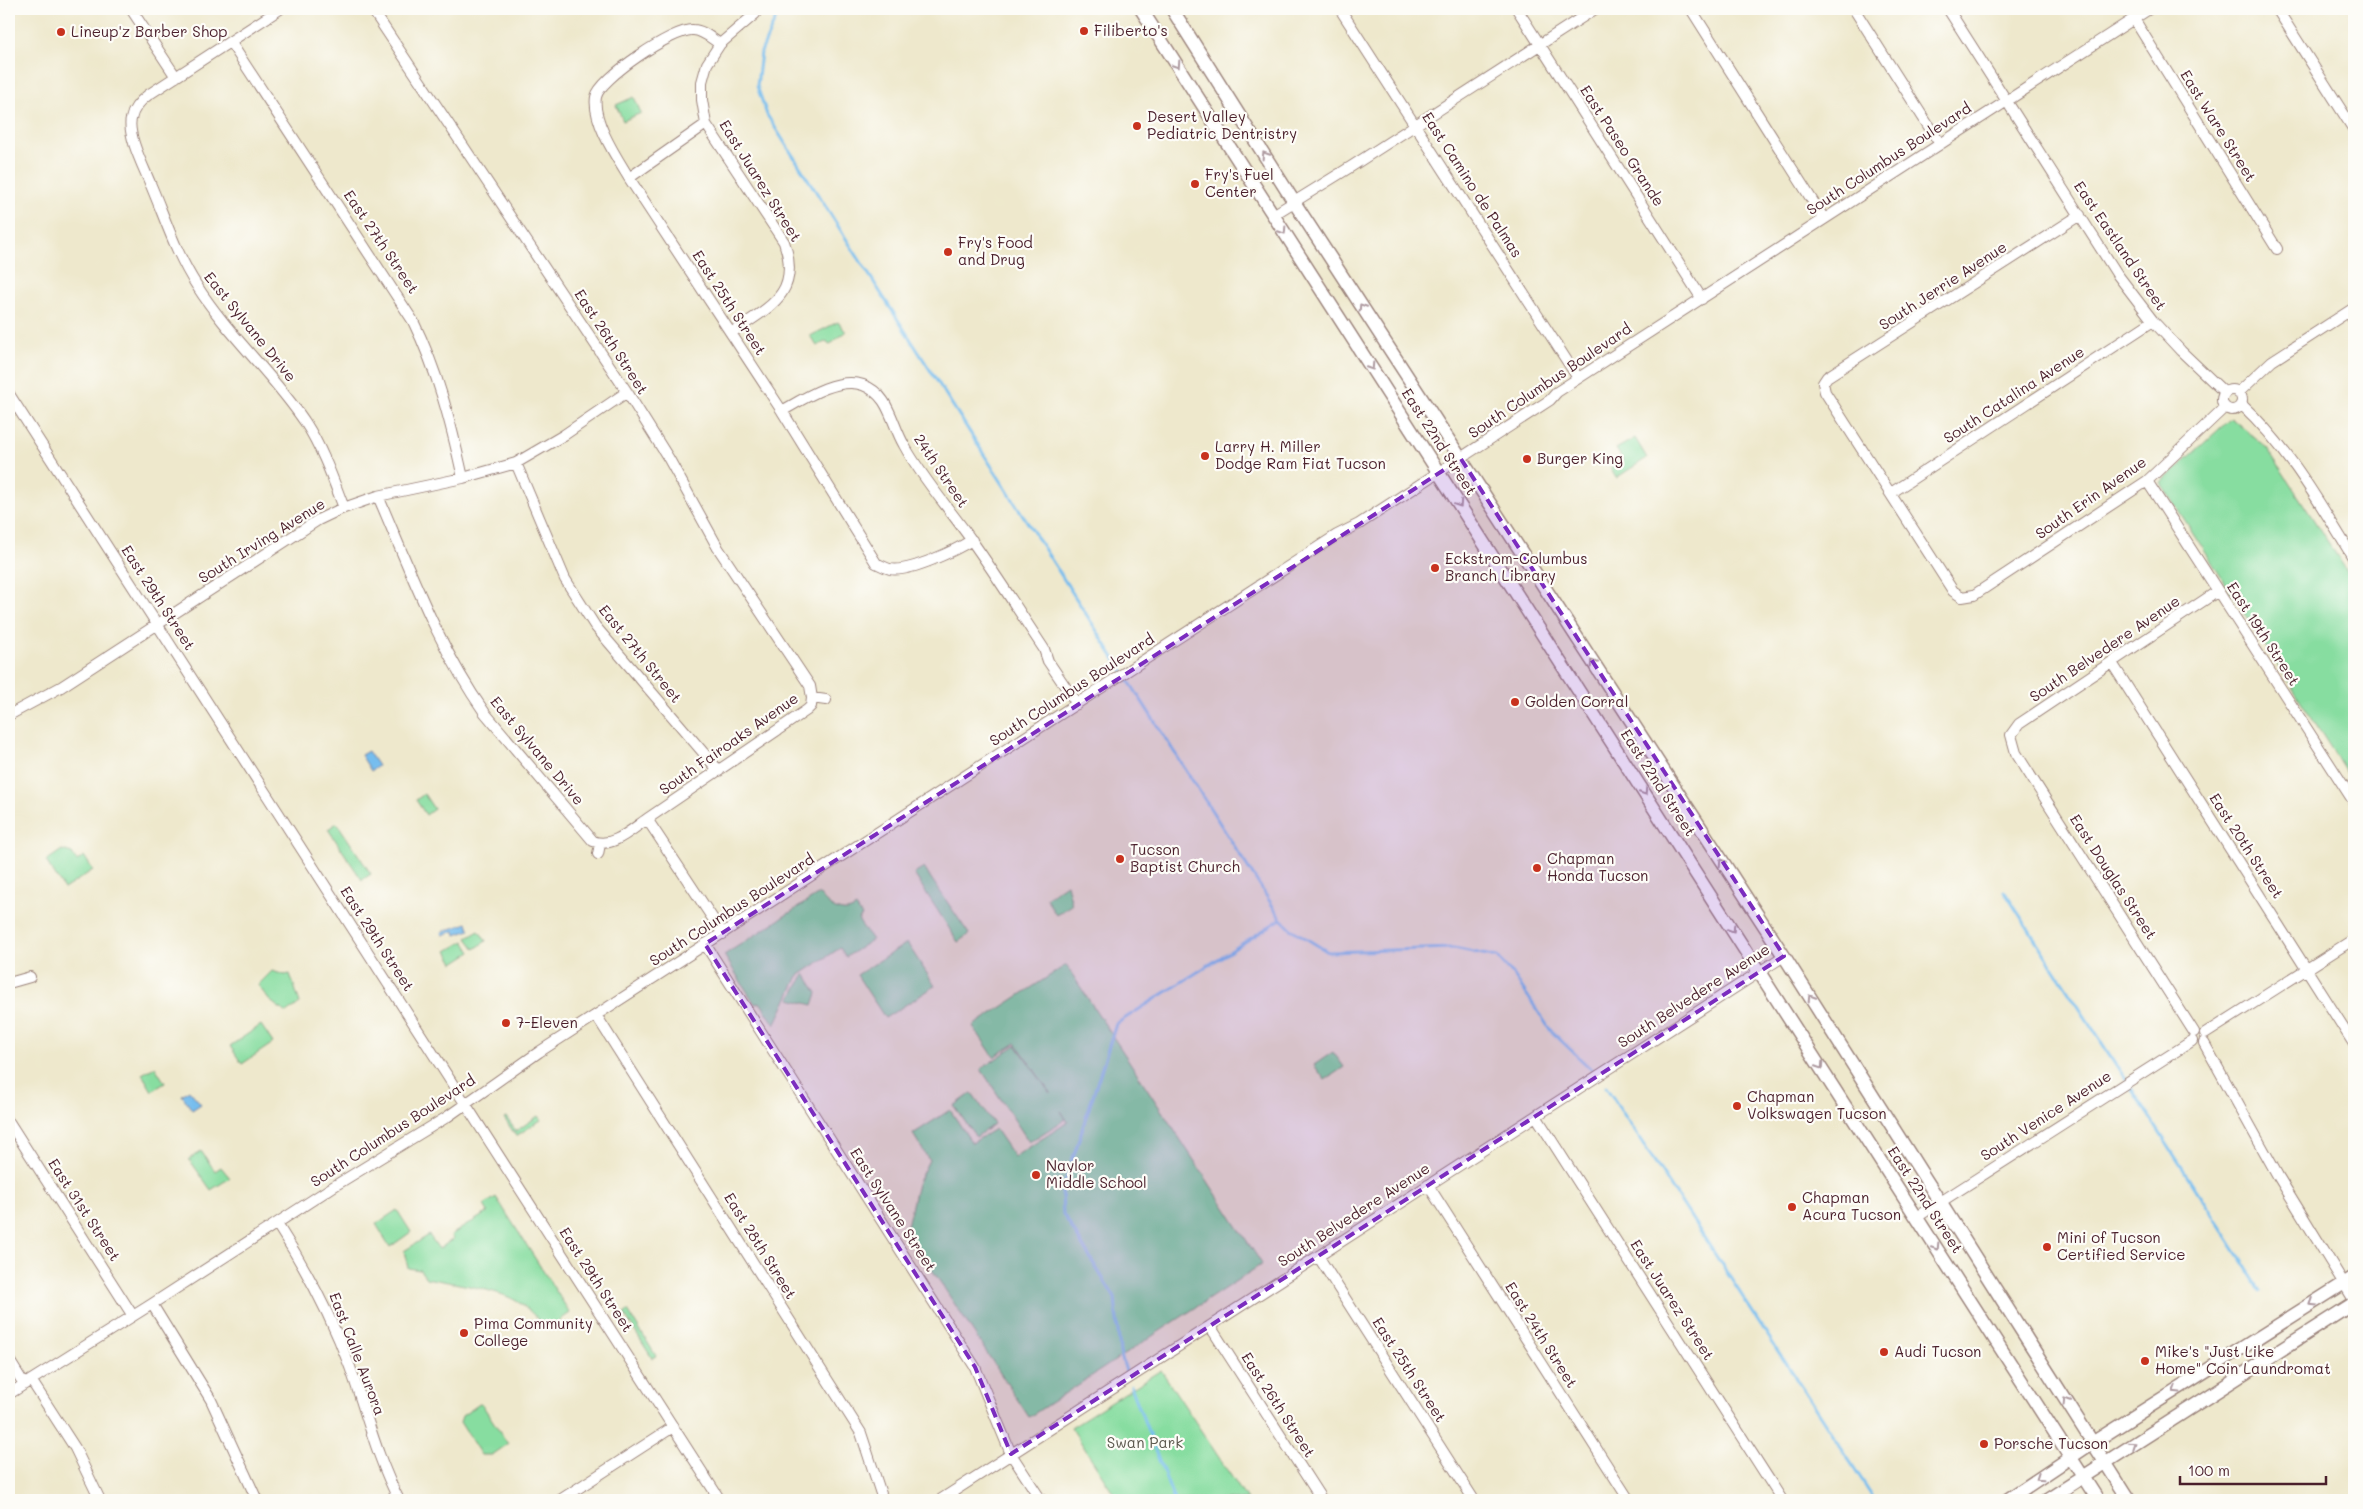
<svg xmlns="http://www.w3.org/2000/svg" width="2363" height="1509" font-family="Mali,sans-serif">
<rect width="100%" height="100%" fill="#fdfcf7"/>
<filter id="ink" filterUnits="userSpaceOnUse"><feTurbulence type="fractalNoise" baseFrequency=".02" numOctaves="2"/><feDisplacementMap in="SourceGraphic" scale="10" xChannelSelector="R" yChannelSelector="G"/><feConvolveMatrix kernelMatrix="1 2 1 2 8 2 1 2 1" color-interpolation-filters="sRGB"/></filter>
<filter id="wash" filterUnits="userSpaceOnUse"><feTurbulence type="fractalNoise" baseFrequency=".0096" numOctaves="4" result="noise"/><feDisplacementMap in="SourceGraphic" scale="20" xChannelSelector="R" yChannelSelector="G"/><feGaussianBlur stdDeviation="1.12" result="paint"/><feColorMatrix in="noise" values="0 0 0 0 0 0 0 0 0 0 0 0 0 0 0 0 0 1.4 0 .05"/><feComposite in="paint" operator="in"/></filter>
<g filter="url(#wash)">
<rect width="100%" height="100%" fill="#eee8cc"/>
<path fill="#87dda0" stroke="#687e66" d="M634,97L641,113L623,121L616,105Z
M838,322L846,332L829,345L827,341L817,346L810,336Z
M2231,418L2267,448L2354,582V784L2161,483Z
M1635,438L1647,458L1616,478L1610,468L1623,460L1616,449Z
M424,794L434,809L426,815L416,800Z
M337,823L371,874L362,880L328,829Z
M62,850L72,853L77,861L84,856L93,870L64,889L46,861Z
M924,868L969,934L958,942L914,874Z
M1067,884L1072,905L1056,915L1046,898Z
M819,894C827,905 842,918 856,907L862,916L858,920L872,940L846,957L840,948L798,976L775,1025L760,1002L755,1004L724,955Z
M479,931L486,941L475,949L467,938Z
M464,941L471,952L454,963L447,951Z
M907,943L935,986L885,1018L857,975Z
M1066,965L1262,1264L1029,1417L906,1230L917,1184L929,1160L913,1134L950,1110L972,1143L995,1129L1014,1157L1068,1122L1061,1111L1066,1119L1029,1142L981,1069L1016,1045L1050,1093L1016,1043L994,1057L973,1026Z
M272,971L285,975L290,974L300,1003L286,1013L269,1000L258,985Z
M805,974L817,993L813,1005L790,999Z
M261,1025L273,1043L242,1064L230,1046Z
M1333,1052L1344,1067L1325,1080L1314,1065Z
M155,1067L165,1083L152,1091L142,1074Z
M972,1093L994,1124L976,1137L954,1106Z
M538,1116L541,1120L516,1136L504,1118L506,1117L516,1131Z
M201,1151L215,1171L221,1167L230,1178L211,1190L189,1159Z
M496,1197L570,1313L547,1329C538,1319 529,1309 518,1302C498,1289 451,1283 426,1278L420,1270L408,1268L404,1251L429,1235L439,1249L453,1239L451,1235L488,1212L484,1205Z
M397,1210L411,1232L390,1247L376,1224Z
M628,1311L656,1356L652,1358L624,1314Z
M1161,1370L1247,1500H1118L1071,1427Z
M481,1403L508,1444L492,1455H481L460,1422L462,1416Z"/>
<path fill="#76bdee" stroke="#606e8c" d="M368,751L378,766L371,771L361,755Z
M467,923L470,930L456,935L455,931L443,935L442,932Z
M189,1090L201,1104L192,1110L182,1095Z"/>
<g fill="none" stroke-linecap="round" stroke-linejoin="round">
<path stroke="#76bdee" stroke-width="3" d="M780,9L761,52L757,86L767,115L1281,919L1116,1024L1062,1192L1063,1214L1115,1298L1120,1353L1126,1371
M2004,891L2261,1290
M1281,919L1291,929L1328,952L1454,948L1497,957L1515,977L1551,1031L1592,1070
M1606,1087L1875,1500
M1131,1386L1174,1500"/>
</g>
</g>
<g filter="url(#ink)">
<g fill="none" stroke-linecap="round" stroke-linejoin="round">
<g stroke="#9c847c" stroke-width="12">
<path id="minor" d="M131,9L176,77
M280,9L148,95C140,101 133,108 131,119C127,135 144,168 150,183C165,218 176,254 197,286C228,335 273,374 305,422C322,448 333,479 344,508
M372,9L627,392L669,459L718,548L810,686L812,698
M1340,9L1578,378
M1517,9L1702,299
M1691,9L1824,219
M1854,9L1940,144
M1948,9L2117,274L2153,321L2181,351L2225,393
M2277,9L2354,130
M2134,19L2277,249
M231,43L413,321C438,372 451,423 463,478
M720,44C712,39 703,30 693,30C674,28 599,79 596,97C592,121 617,158 629,178L782,411L876,563C880,565 886,568 890,569C909,573 956,550 972,540
M629,178L706,124
M1273,215L1352,166L1595,9
M2080,215L1827,377L1823,383L1825,392L1953,591L1962,597L1974,595L2147,481L2225,407
M2349,312L2354,321
M731,333C769,307 802,294 784,242L706,124L702,100V82L707,64L720,44L755,14L758,9
M2222 400a10 10 0 1 1 20 0a10 10 0 1 1-20 0Z
M2238,393L2272,361L2354,308
M9,394L720,1500
M2241,404C2289,448 2320,504 2354,559
M782,411C803,399 838,376 863,385C890,395 891,423 904,445C923,480 950,509 972,541C997,576 1020,613 1044,649L1048,661L1077,704
M516,463L565,579L595,626L719,771
M2147,481L2354,802
M1891,493L2153,321
M378,496C410,570 438,647 485,713L593,841C612,849 632,829 647,819L723,934
M2112,663L2354,1044
M9,715L61,687L318,520L341,509L378,496L463,478L516,463L564,435L627,392
M2011,735L2016,753L2194,1032
M2011,735L2019,724L2218,591
M647,819L807,710L811,706L812,698L826,700
M598,854L600,844
M705,944L975,1367L1011,1454L1041,1500
M9,983L30,977
M596,1015L861,1433L883,1500
M2205,1034L2354,939
M2204,1043L2278,1176L2354,1300
M1536,1116L1782,1500
M9,1122L133,1316
M1428,1185L1629,1500
M1917,1217L2192,1041
M277,1224C307,1270 331,1316 350,1367C366,1412 377,1458 399,1500
M1318,1256L1474,1500
M152,1304L211,1400L257,1500
M1210,1326L1322,1500
M9,1360L24,1384
M31,1380L75,1448L100,1500
M9,1394L152,1304L331,1188L447,1117L539,1052L1337,535L1359,524L1550,400L1557,392L2149,9
M560,1500L673,1427
M940,1500L1784,956"/>
</g>
<g stroke="#9c847c" stroke-width="15">
<path id="major" d="M1141,9L2098,1500
M1172,9L1294,202L1784,956L2129,1500
M2007,1500L2092,1443L2354,1277
M2047,1500L2354,1303"/>
</g>
<use href="#minor" stroke="#fff" stroke-width="10"/>
<use href="#major" stroke="#fff" stroke-width="12"/>
</g>
<defs><path id="oneway-chevron" d="M-2-3.5L2.5 0L-2 3.5" fill="none" stroke-width="1.6" stroke-linecap="round" stroke-linejoin="round" transform="scale(1.25)"/></defs>
<g stroke="#ae9aa0">
<use href="#oneway-chevron" transform="translate(1177 65) rotate(57)"/>
<use href="#oneway-chevron" transform="translate(1265 155) rotate(-122)"/>
<use href="#oneway-chevron" transform="translate(1283 231) rotate(57)"/>
<use href="#oneway-chevron" transform="translate(1362 307) rotate(-123)"/>
<use href="#oneway-chevron" transform="translate(1371 367) rotate(57)"/>
<use href="#oneway-chevron" transform="translate(1459 504) rotate(57)"/>
<use href="#oneway-chevron" transform="translate(1593 663) rotate(-123)"/>
<use href="#oneway-chevron" transform="translate(1644 792) rotate(57)"/>
<use href="#oneway-chevron" transform="translate(1722 862) rotate(-123)"/>
<use href="#oneway-chevron" transform="translate(1732 929) rotate(57)"/>
<use href="#oneway-chevron" transform="translate(1811 998) rotate(-122)"/>
<use href="#oneway-chevron" transform="translate(1820 1066) rotate(57)"/>
<use href="#oneway-chevron" transform="translate(1936 1247) rotate(57)"/>
<use href="#oneway-chevron" transform="translate(2313 1303) rotate(148)"/>
<use href="#oneway-chevron" transform="translate(2176 1390) rotate(148)"/>
<use href="#oneway-chevron" transform="translate(2066 1401) rotate(-122)"/>
<use href="#oneway-chevron" transform="translate(2133 1445) rotate(-33)"/>
<use href="#oneway-chevron" transform="translate(2039 1478) rotate(146)"/>
</g>
</g>
<path fill="#7b2cbf" fill-opacity="0.2" stroke="#7b2cbf" stroke-width="4" stroke-dasharray="10 6" stroke-linejoin="round" d="M1461,459L1784,956L1011,1454L975,1367L705,944Z"/>
<g fill="#c8321e" stroke="#fdfcf7" stroke-width="2">
<circle cx="1084" cy="31" r="5"/>
<circle cx="61" cy="32" r="5"/>
<circle cx="1137" cy="126" r="5"/>
<circle cx="1195" cy="184" r="5"/>
<circle cx="948" cy="252" r="5"/>
<circle cx="1205" cy="456" r="5"/>
<circle cx="1527" cy="459" r="5"/>
<circle cx="1435" cy="568" r="5"/>
<circle cx="1515" cy="702" r="5"/>
<circle cx="1120" cy="859" r="5"/>
<circle cx="1537" cy="868" r="5"/>
<circle cx="506" cy="1023" r="5"/>
<circle cx="1737" cy="1106" r="5"/>
<circle cx="1036" cy="1175" r="5"/>
<circle cx="1792" cy="1207" r="5"/>
<circle cx="2047" cy="1247" r="5"/>
<circle cx="464" cy="1333" r="5"/>
<circle cx="1884" cy="1352" r="5"/>
<circle cx="2145" cy="1361" r="5"/>
<circle cx="1984" cy="1444" r="5"/>
</g>
<g text-anchor="middle" stroke-width="4.5" stroke-linejoin="round" paint-order="stroke">
<g font-size="15" fill="#4a1f2b" stroke="#fdfcf7" text-anchor="start">
<text x="1094" y="36">Filiberto's</text>
<text x="71" y="37">Lineup'z Barber Shop</text>
<text x="1147" y="122">Desert Valley<tspan x="1147" dy="17">Pediatric Dentristry</tspan></text>
<text x="1205" y="180">Fry's Fuel<tspan x="1205" dy="17">Center</tspan></text>
<text x="958" y="248">Fry's Food<tspan x="958" dy="17">and Drug</tspan></text>
<text x="1215" y="452">Larry H. Miller<tspan x="1215" dy="17">Dodge Ram Fiat Tucson</tspan></text>
<text x="1537" y="464">Burger King</text>
<text x="1445" y="564">Eckstrom-Columbus<tspan x="1445" dy="17">Branch Library</tspan></text>
<text x="1525" y="707">Golden Corral</text>
<text x="1130" y="855">Tucson<tspan x="1130" dy="17">Baptist Church</tspan></text>
<text x="1547" y="864">Chapman<tspan x="1547" dy="17">Honda Tucson</tspan></text>
<text x="516" y="1028">7-Eleven</text>
<text x="1747" y="1102">Chapman<tspan x="1747" dy="17">Volkswagen Tucson</tspan></text>
<text x="1046" y="1171">Naylor<tspan x="1046" dy="17">Middle School</tspan></text>
<text x="1802" y="1203">Chapman<tspan x="1802" dy="17">Acura Tucson</tspan></text>
<text x="2057" y="1243">Mini of Tucson<tspan x="2057" dy="17">Certified Service</tspan></text>
<text x="474" y="1329">Pima Community<tspan x="474" dy="17">College</tspan></text>
<text x="1894" y="1357">Audi Tucson</text>
<text x="2155" y="1357">Mike's "Just Like<tspan x="2155" dy="17">Home" Coin Laundromat</tspan></text>
<text x="1994" y="1449">Porsche Tucson</text>
</g>
<g font-size="15" fill="#4a1f2b" stroke="#fdfcf7">
<text transform="translate(2218 126) rotate(58)" y="5">East Ware Street</text>
<text transform="translate(1622 146) rotate(57)" y="5">East Paseo Grande</text>
<text transform="translate(1889 159) rotate(-33)" y="5">South Columbus Boulevard</text>
<text transform="translate(760 181) rotate(58)" y="5">East Juarez Street</text>
<text transform="translate(1472 185) rotate(57)" y="5">East Camino de Palmas</text>
<text transform="translate(381 242) rotate(56)" y="5">East 27th Street</text>
<text transform="translate(2120 246) rotate(56)" y="5">East Eastland Street</text>
<text transform="translate(1943 286) rotate(-33)" y="5">South Jerrie Avenue</text>
<text transform="translate(729 303) rotate(57)" y="5">East 25th Street</text>
<text transform="translate(250 327) rotate(51)" y="5">East Sylvane Drive</text>
<text transform="translate(611 342) rotate(57)" y="5">East 26th Street</text>
<text transform="translate(1550 381) rotate(-34)" y="5">South Columbus Boulevard</text>
<text transform="translate(2014 395) rotate(-33)" y="5">South Catalina Avenue</text>
<text transform="translate(1439 442) rotate(57)" y="5">East 22nd Street</text>
<text transform="translate(941 471) rotate(56)" y="5">24th Street</text>
<text transform="translate(2091 498) rotate(-35)" y="5">South Erin Avenue</text>
<text transform="translate(262 541) rotate(-32)" y="5">South Irving Avenue</text>
<text transform="translate(158 598) rotate(57)" y="5">East 29th Street</text>
<text transform="translate(2263 634) rotate(57)" y="5">East 19th Street</text>
<text transform="translate(2105 649) rotate(-34)" y="5">South Belvedere Avenue</text>
<text transform="translate(640 654) rotate(51)" y="5">East 27th Street</text>
<text transform="translate(1072 690) rotate(-33)" y="5">South Columbus Boulevard</text>
<text transform="translate(729 744) rotate(-35)" y="5">South Fairoaks Avenue</text>
<text transform="translate(537 751) rotate(50)" y="5">East Sylvane Drive</text>
<text transform="translate(1658 783) rotate(57)" y="5">East 22nd Street</text>
<text transform="translate(2246 846) rotate(57)" y="5">East 20th Street</text>
<text transform="translate(2113 877) rotate(57)" y="5">East Douglas Street</text>
<text transform="translate(732 910) rotate(-33)" y="5">South Columbus Boulevard</text>
<text transform="translate(377 939) rotate(57)" y="5">East 29th Street</text>
<text transform="translate(1694 996) rotate(-33)" y="5">South Belvedere Avenue</text>
<text transform="translate(2046 1116) rotate(-33)" y="5">South Venice Avenue</text>
<text transform="translate(393 1131) rotate(-33)" y="5">South Columbus Boulevard</text>
<text transform="translate(1925 1200) rotate(57)" y="5">East 22nd Street</text>
<text transform="translate(84 1210) rotate(57)" y="5">East 31st Street</text>
<text transform="translate(893 1210) rotate(57)" y="5">East Sylvane Street</text>
<text transform="translate(1354 1215) rotate(-33)" y="5">South Belvedere Avenue</text>
<text transform="translate(760 1246) rotate(58)" y="5">East 28th Street</text>
<text transform="translate(596 1280) rotate(57)" y="5">East 29th Street</text>
<text transform="translate(1672 1300) rotate(57)" y="5">East Juarez Street</text>
<text transform="translate(1541 1335) rotate(58)" y="5">East 24th Street</text>
<text transform="translate(357 1354) rotate(69)" y="5">East Calle Aurora</text>
<text transform="translate(1409 1370) rotate(57)" y="5">East 25th Street</text>
<text transform="translate(1278 1405) rotate(57)" y="5">East 26th Street</text>
</g>
<g font-size="15" fill="#5c584e" stroke="#fdfcf7">
<text x="1145" y="1448">Swan Park</text>
</g>
</g>
<rect width="2363" height="1509" fill="none" stroke="#fdfcf7" stroke-width="30"/>
<path d="M2180 1476v8h146v-8" fill="none" stroke="#4a1f2b" stroke-width="2.5"/>
<text x="2188" y="1476" font-size="15" fill="#4a1f2b" stroke="#fdfcf7" stroke-width="4" paint-order="stroke">100 m</text>
</svg>
